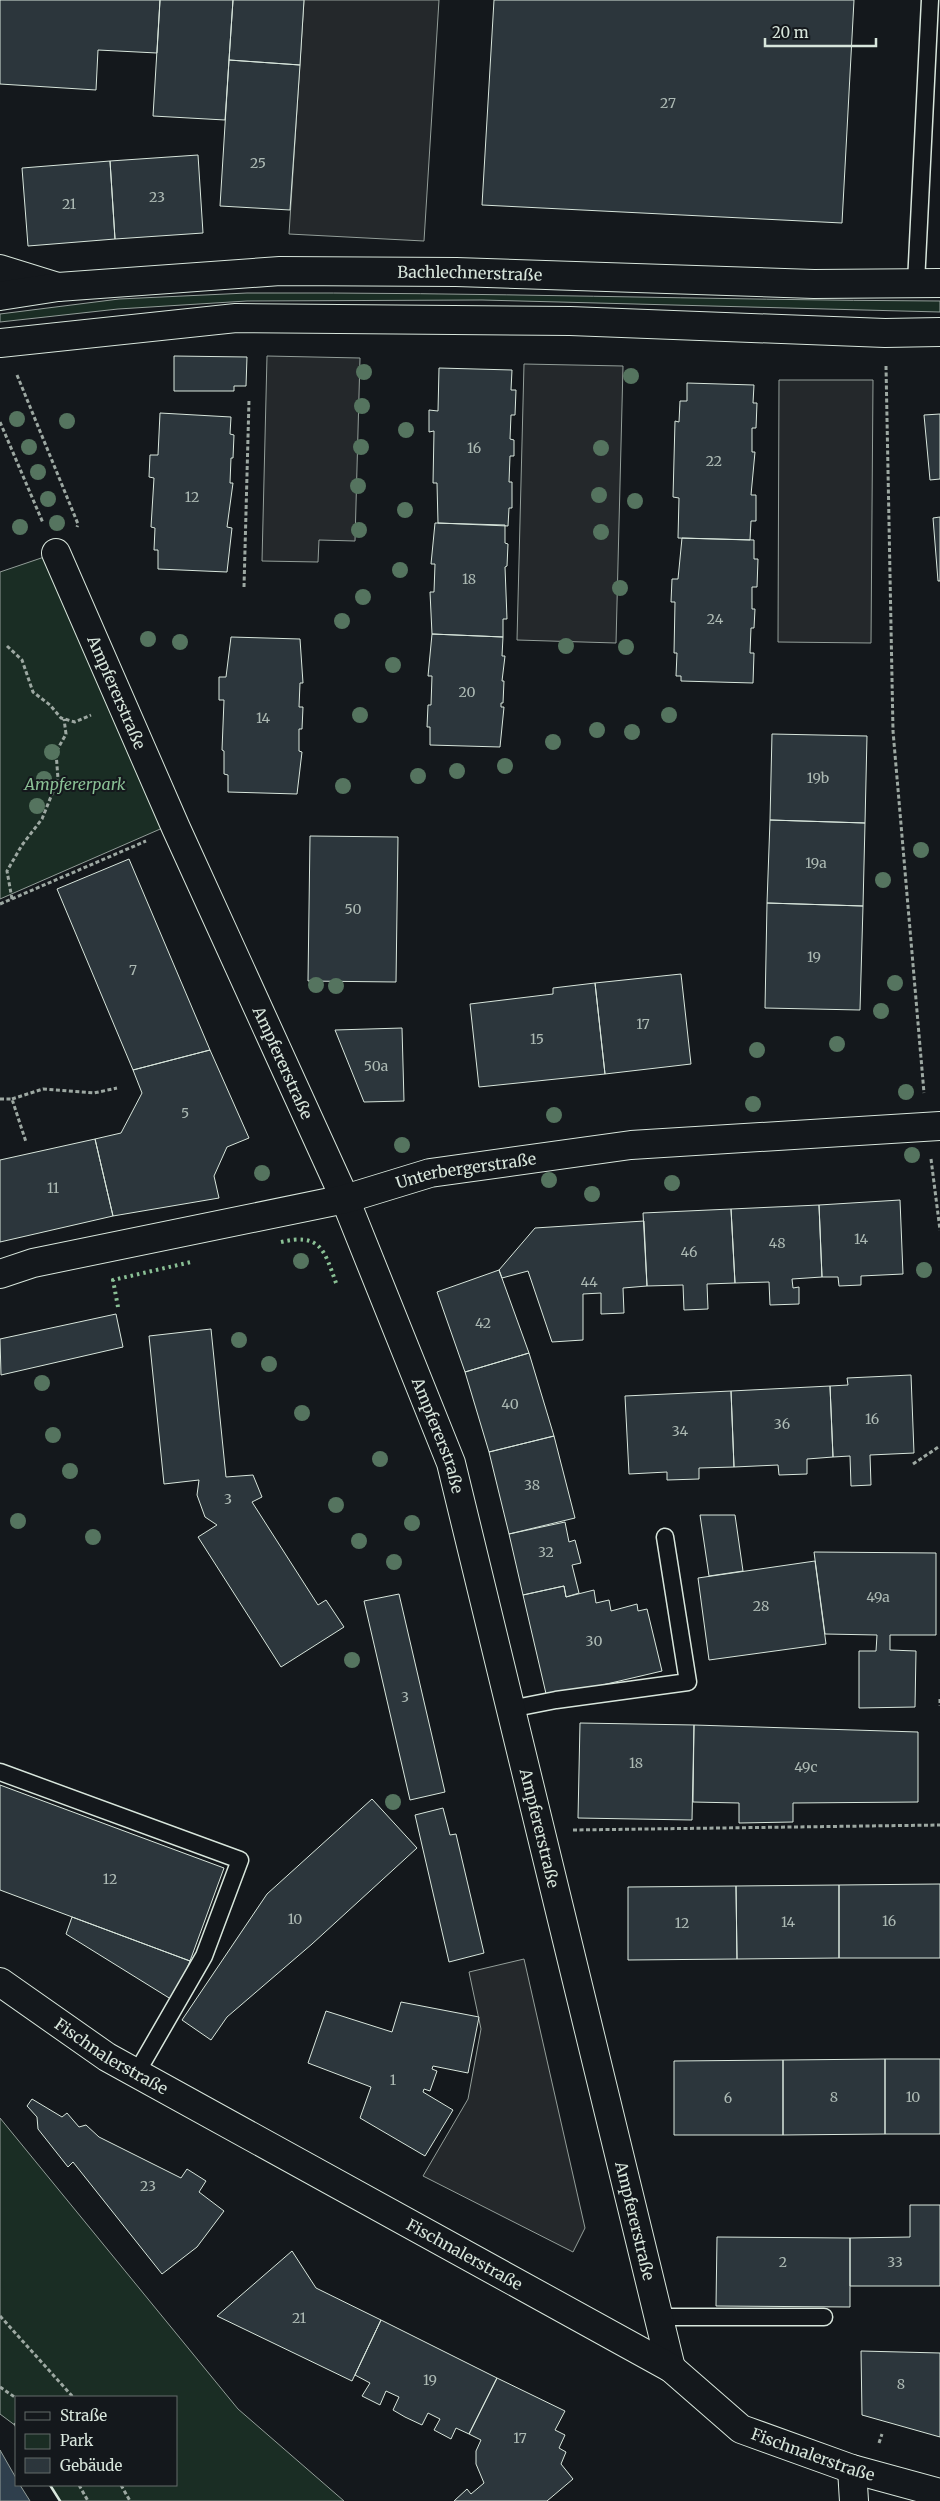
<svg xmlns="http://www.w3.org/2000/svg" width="940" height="2501" font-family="Merriweather,serif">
<rect width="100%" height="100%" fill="#14181c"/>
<path fill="#1a2d24" stroke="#939e99" d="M247,293C478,292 709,300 940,301V312L482,300L247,301L118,309L0,322V314L119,299Z
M56,553L174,823L0,899V572Z
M0,2118L238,2409L344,2501H60L50,2485H176V2397H16V2426L0,2414Z"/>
<path fill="#24282b" stroke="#939e99" d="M304,0H439L424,241L289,234Z
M267,356L360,358L355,541L319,540L318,562L262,561Z
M524,364L623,366L616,643L517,640Z
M779,380H873L871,643L778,642Z
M524,1959L585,2228L573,2252L423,2176L468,2099L481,2029L469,1972Z"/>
<path fill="#2f3f4d" stroke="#939e99" d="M0,2450L16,2478V2485H20L30,2501H0Z"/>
<path fill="#2c363c" stroke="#d8e6dc" d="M0,0H160L157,53L98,50L96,90L0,84Z
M160,0H233L225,120L153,116Z
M233,0H304L300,65L229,60Z
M494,0H854L842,223L482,205Z
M229,60L300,65L290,210L220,206Z
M198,155L203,233L115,239L110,161Z
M110,161L115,239L28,246L22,168Z
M174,356L247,357L246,386H234V391H174Z
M439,368L512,370L511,390H516L515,415H511L510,439L514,440V456H510L509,482H512V508H509L508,526L438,523L437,483H433L434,431L429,432V410L438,411Z
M687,383L754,385L753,403H757L756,428H752V452H755L751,495H756V521H751L750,540L678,538L679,498L673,497L675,421L679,422L680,401H687Z
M160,413L231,417L230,434L234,435L233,458H231L230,483H233L227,527L232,528L227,572L158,569V550H154L155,528L151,527L154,478L149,477L150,455H158Z
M940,414V479L930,480L924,415Z
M940,517V581H938L933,518Z
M435,523L505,525V543L508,544L507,566L505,567L507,619H503V637L432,634L430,592H434L435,564H431Z
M682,538L754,540V559H758L757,587H752V609H755L754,628H751L750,653H754L753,683L681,681V676H676L677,653H674L675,602H671L672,579H678Z
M432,634L503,637L502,656H505L502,681H504L503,703H501V707H504L500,747L430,745V727H427L428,705H431L432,676H428Z
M231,637L300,639L303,683H300L299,707H303L302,729H299V751L302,752L297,794L228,792V775L224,774V751L222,750L224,700H219V677H226Z
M772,734L867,736L865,823L770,820Z
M770,820L865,823L863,906L767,903Z
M310,836L398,837L396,982L308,981Z
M129,859L210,1050L133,1070L57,889Z
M767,903L863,906L860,1010L765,1008Z
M681,974L691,1064L605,1074L595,983Z
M595,983L605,1074L479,1087L470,1004L553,994V988Z
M402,1028L404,1101L364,1102L335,1030Z
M210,1050L249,1138L227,1147L214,1176L219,1198L113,1216L95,1139L121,1133L142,1093L133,1070Z
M95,1139L113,1216L0,1242V1160Z
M900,1200L903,1274L861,1276V1285L839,1286L838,1277H822L819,1205Z
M819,1205L822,1277L792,1279L793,1288L799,1287V1304L770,1305L769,1282L735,1283L731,1209Z
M731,1209L735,1283L707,1284L708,1309L684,1310L683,1285L647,1286L643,1213Z
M644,1221L647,1286L623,1288L624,1313L601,1314V1293L583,1294V1340L552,1342L528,1271L502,1278L499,1270L535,1228Z
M499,1270L529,1353L465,1372L437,1292Z
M116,1314L123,1347L1,1375L0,1339Z
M211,1329L226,1477L253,1475L262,1497L252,1502L318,1605L326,1600L344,1627L281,1667L198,1537L217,1525L205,1517L197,1495L199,1480L164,1484L149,1336Z
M529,1353L554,1436L489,1452L465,1372Z
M911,1375L914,1453L870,1455L871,1485L851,1486L850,1456L833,1457L830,1386L848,1385L847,1378Z
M830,1386L833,1457L807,1459V1474L779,1475L778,1465L734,1467L731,1391Z
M731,1391L734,1467L699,1468V1479L667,1480V1472L629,1474L625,1396Z
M554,1436L575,1518L509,1534L489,1452Z
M700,1515H735L743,1571L709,1576Z
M565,1522L569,1542L575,1540L581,1563L572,1565L579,1593L566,1597L564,1586L523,1595L509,1534Z
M814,1552L936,1553V1635H890V1650L916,1651L915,1707L859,1708V1651H876L877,1635L825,1634Z
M815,1561L826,1644L709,1660L698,1578Z
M564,1586L566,1597L594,1590L596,1603L609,1600L611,1611L637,1604L638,1611L647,1609L662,1671L547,1698L523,1595Z
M399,1594L445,1792L410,1800L364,1601Z
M580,1723L694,1725L692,1820L578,1818Z
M694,1725L918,1732V1802L793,1803V1822L739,1823V1803L693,1802Z
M0,1785L224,1868L190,1961L0,1890Z
M372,1799L417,1848L312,1944L227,2017L211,2040L182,2020L267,1894Z
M443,1808L450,1835L456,1834L484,1953L449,1962L415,1815Z
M940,1884V1958H839V1885Z
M839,1885V1958L737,1959L736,1886Z
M736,1886L737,1959L628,1960V1887Z
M72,1917L190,1961L174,2001L66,1934Z
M401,2002L479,2017L468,2073L433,2066L432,2069L437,2071L430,2091L424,2089L423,2092L453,2110L425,2156L360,2118L371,2087L308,2063L326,2011L392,2032Z
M885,2059H940V2134H885Z
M885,2059V2134L783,2135V2060Z
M783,2060V2135H674V2061Z
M32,2099L62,2117L67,2113L79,2127L86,2125L99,2137L181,2178L187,2169L206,2181L199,2192L224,2211L197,2247L162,2274L73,2162L68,2167L38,2129L37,2117L27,2106Z
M910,2205H940V2286H850V2238L910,2237Z
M717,2237L850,2238V2307L716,2306Z
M292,2251L316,2288L381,2320L352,2381L217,2316Z
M381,2320L497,2378L469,2434L456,2428L451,2439L434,2430L440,2419L428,2413L422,2425L405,2417L393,2410L399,2397L386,2391L380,2405L362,2396L370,2383L355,2375Z
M861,2351L940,2353V2437L862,2415Z
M497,2378L565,2411L555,2430L565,2435L559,2448L566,2452L561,2464L573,2479L547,2501H454L467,2489L471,2494L484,2483L476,2464V2451L481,2440L469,2434Z"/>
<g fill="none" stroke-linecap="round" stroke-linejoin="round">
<g stroke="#d8e6dc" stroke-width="19">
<path id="lane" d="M916,283L930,0
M510,1709L556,1700L688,1682L665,1537
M0,1772L240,1860L204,1956L136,2074
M659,2317H824"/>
</g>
<g stroke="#d8e6dc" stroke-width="30">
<g id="street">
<path d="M0,269L58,287"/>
<path id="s1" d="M56,553L176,828L345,1199L451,1463L671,2368"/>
<path id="s2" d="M0,1274L33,1263L345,1199L430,1173L631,1145L940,1126"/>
<path id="s3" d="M0,1982L107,2057L671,2368L741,2429L852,2469L940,2493"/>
<path d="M852,2469L854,2501"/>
</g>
</g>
<g stroke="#d8e6dc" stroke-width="30">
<g id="primary">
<path id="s4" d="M0,296L58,287L280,271L456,272L814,284L940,283"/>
<path d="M0,343L236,318L570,321L885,333L940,332"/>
</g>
</g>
<path stroke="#9da8a2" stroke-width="3" stroke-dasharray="4 2.5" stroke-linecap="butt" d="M886,366L893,731L924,1093
M17,375L78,524L77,527
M0,422L43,523
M244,587L249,400
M7,646L22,660L33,692L50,705L61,718L75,722L91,715
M12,899L7,871L22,845L42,819L58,779L56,752L66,734L64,719
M0,904L146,841
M0,1099H12L26,1142
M12,1099L43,1089L94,1093L117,1088
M931,1159L940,1230
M913,1464L940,1446
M940,1699V1706
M573,1830L940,1825
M0,2316L73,2397
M0,2387L16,2398
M879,2443L882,2434
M79,2485L88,2501
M121,2485L130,2501"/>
<use href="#lane" stroke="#14181c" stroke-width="16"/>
<use href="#street" stroke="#14181c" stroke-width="28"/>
<use href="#primary" stroke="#14181c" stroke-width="28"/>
<path stroke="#8ac095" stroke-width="4" stroke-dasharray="2.5 4" stroke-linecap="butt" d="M281,1242C320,1233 324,1249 336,1283
M118,1307L113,1280L191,1262"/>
<path stroke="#d8e6dc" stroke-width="2.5" d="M15,2424L16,2426
M50,2485L60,2501"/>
</g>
<g fill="#55745f">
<circle cx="364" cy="372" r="8"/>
<circle cx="631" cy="376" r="8"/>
<circle cx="362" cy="406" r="8"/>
<circle cx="17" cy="419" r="8"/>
<circle cx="67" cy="421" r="8"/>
<circle cx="406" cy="430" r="8"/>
<circle cx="29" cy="447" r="8"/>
<circle cx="361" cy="447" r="8"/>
<circle cx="601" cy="448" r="8"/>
<circle cx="38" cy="472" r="8"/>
<circle cx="358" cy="486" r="8"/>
<circle cx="599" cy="495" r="8"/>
<circle cx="48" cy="499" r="8"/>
<circle cx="635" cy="501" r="8"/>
<circle cx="405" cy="510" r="8"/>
<circle cx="57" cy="523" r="8"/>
<circle cx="20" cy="527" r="8"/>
<circle cx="359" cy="530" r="8"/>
<circle cx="601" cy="532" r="8"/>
<circle cx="400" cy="570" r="8"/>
<circle cx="620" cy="588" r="8"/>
<circle cx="363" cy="597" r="8"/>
<circle cx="342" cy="621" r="8"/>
<circle cx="148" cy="639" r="8"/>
<circle cx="180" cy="642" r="8"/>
<circle cx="566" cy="646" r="8"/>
<circle cx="626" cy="647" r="8"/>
<circle cx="393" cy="665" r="8"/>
<circle cx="360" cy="715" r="8"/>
<circle cx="669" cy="715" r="8"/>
<circle cx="597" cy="730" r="8"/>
<circle cx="632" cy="732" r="8"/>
<circle cx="553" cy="742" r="8"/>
<circle cx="52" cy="752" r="8"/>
<circle cx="505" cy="766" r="8"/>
<circle cx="457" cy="771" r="8"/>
<circle cx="418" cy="776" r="8"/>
<circle cx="44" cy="779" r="8"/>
<circle cx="343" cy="786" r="8"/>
<circle cx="37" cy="806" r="8"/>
<circle cx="921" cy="850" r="8"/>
<circle cx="883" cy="880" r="8"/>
<circle cx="895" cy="983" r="8"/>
<circle cx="316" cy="985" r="8"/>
<circle cx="336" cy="986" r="8"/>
<circle cx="881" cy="1011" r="8"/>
<circle cx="837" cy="1044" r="8"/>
<circle cx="757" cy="1050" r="8"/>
<circle cx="906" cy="1092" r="8"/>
<circle cx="753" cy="1104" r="8"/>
<circle cx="554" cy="1115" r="8"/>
<circle cx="402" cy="1145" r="8"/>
<circle cx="912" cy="1155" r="8"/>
<circle cx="262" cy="1173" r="8"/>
<circle cx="549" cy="1180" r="8"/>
<circle cx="672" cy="1183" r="8"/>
<circle cx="592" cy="1194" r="8"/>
<circle cx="301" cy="1261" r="8"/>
<circle cx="924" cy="1270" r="8"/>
<circle cx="239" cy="1340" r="8"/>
<circle cx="269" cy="1364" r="8"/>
<circle cx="42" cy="1383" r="8"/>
<circle cx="302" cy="1413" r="8"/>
<circle cx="53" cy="1435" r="8"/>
<circle cx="380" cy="1459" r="8"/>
<circle cx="70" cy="1471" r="8"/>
<circle cx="336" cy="1505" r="8"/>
<circle cx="18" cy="1521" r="8"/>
<circle cx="412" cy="1523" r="8"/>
<circle cx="93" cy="1537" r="8"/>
<circle cx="359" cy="1541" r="8"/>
<circle cx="394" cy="1562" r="8"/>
<circle cx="352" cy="1660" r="8"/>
<circle cx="393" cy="1802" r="8"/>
</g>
<g text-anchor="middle" stroke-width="4" stroke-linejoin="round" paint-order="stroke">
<g font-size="14" fill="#adbab4">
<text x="668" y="108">27</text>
<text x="258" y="168">25</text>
<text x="157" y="202">23</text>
<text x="69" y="209">21</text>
<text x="474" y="453">16</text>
<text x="714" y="466">22</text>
<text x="192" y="502">12</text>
<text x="469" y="584">18</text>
<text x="715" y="624">24</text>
<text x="467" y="697">20</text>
<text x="263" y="723">14</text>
<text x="818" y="783">19b</text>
<text x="816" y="868">19a</text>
<text x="353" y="914">50</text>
<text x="814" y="962">19</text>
<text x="133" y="975">7</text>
<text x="643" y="1029">17</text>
<text x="537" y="1044">15</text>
<text x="376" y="1071">50a</text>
<text x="185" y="1118">5</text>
<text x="53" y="1193">11</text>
<text x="861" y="1244">14</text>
<text x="777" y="1248">48</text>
<text x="689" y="1257">46</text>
<text x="589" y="1287">44</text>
<text x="483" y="1328">42</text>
<text x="510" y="1409">40</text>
<text x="872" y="1424">16</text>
<text x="782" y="1429">36</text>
<text x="680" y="1436">34</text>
<text x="532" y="1490">38</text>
<text x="228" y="1504">3</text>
<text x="546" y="1557">32</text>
<text x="878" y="1602">49a</text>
<text x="761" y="1611">28</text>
<text x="594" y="1646">30</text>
<text x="405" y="1702">3</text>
<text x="636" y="1768">18</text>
<text x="806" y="1772">49c</text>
<text x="110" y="1884">12</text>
<text x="295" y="1924">10</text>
<text x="889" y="1926">16</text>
<text x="788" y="1927">14</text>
<text x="682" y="1928">12</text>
<text x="393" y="2085">1</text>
<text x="834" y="2102">8</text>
<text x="913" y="2102">10</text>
<text x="728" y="2103">6</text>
<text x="148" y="2191">23</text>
<text x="783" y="2267">2</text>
<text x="895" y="2267">33</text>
<text x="299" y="2323">21</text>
<text x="430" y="2385">19</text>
<text x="901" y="2389">8</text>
<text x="520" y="2443">17</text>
</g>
<g font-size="16" fill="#d8e6dc" stroke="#14181c">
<text dy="6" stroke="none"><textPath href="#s4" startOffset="471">Bachlechnerstraße</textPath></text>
<text dy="6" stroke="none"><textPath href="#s1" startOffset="152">Ampfererstraße</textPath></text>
<text dy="6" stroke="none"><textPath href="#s1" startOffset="558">Ampfererstraße</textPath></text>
<text dy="6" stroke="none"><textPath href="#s2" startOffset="478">Unterbergerstraße</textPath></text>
<text dy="6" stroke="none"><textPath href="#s1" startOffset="962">Ampfererstraße</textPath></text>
<text dy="6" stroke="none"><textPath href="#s1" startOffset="1368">Ampfererstraße</textPath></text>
<text dy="6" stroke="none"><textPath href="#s3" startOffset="134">Fischnalerstraße</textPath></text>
<text dy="6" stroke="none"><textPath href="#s1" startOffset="1772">Ampfererstraße</textPath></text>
<text dy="6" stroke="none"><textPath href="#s3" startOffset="539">Fischnalerstraße</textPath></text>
<text dy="6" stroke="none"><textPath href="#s3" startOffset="944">Fischnalerstraße</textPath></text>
</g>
<g font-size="16" font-style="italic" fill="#8ac095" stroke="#14181c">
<text x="75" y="790">Ampfererpark</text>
</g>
</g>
<rect x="15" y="2396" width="162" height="90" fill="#14181c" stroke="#626a69"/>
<rect x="25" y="2412" width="25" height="8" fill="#14181c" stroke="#626a69"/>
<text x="60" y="2421" font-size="15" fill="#d8e6dc">Straße</text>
<rect x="25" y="2434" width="25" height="15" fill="#1a2d24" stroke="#626a69"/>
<text x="60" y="2446" font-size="15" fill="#d8e6dc">Park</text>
<rect x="25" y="2458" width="25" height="15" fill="#2c363c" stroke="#626a69"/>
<text x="60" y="2471" font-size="15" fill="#d8e6dc">Gebäude</text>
<path d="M765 38v8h111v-8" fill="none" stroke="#d8e6dc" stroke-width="2.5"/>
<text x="772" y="38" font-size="15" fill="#d8e6dc" stroke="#14181c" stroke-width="4" paint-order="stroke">20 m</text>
</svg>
